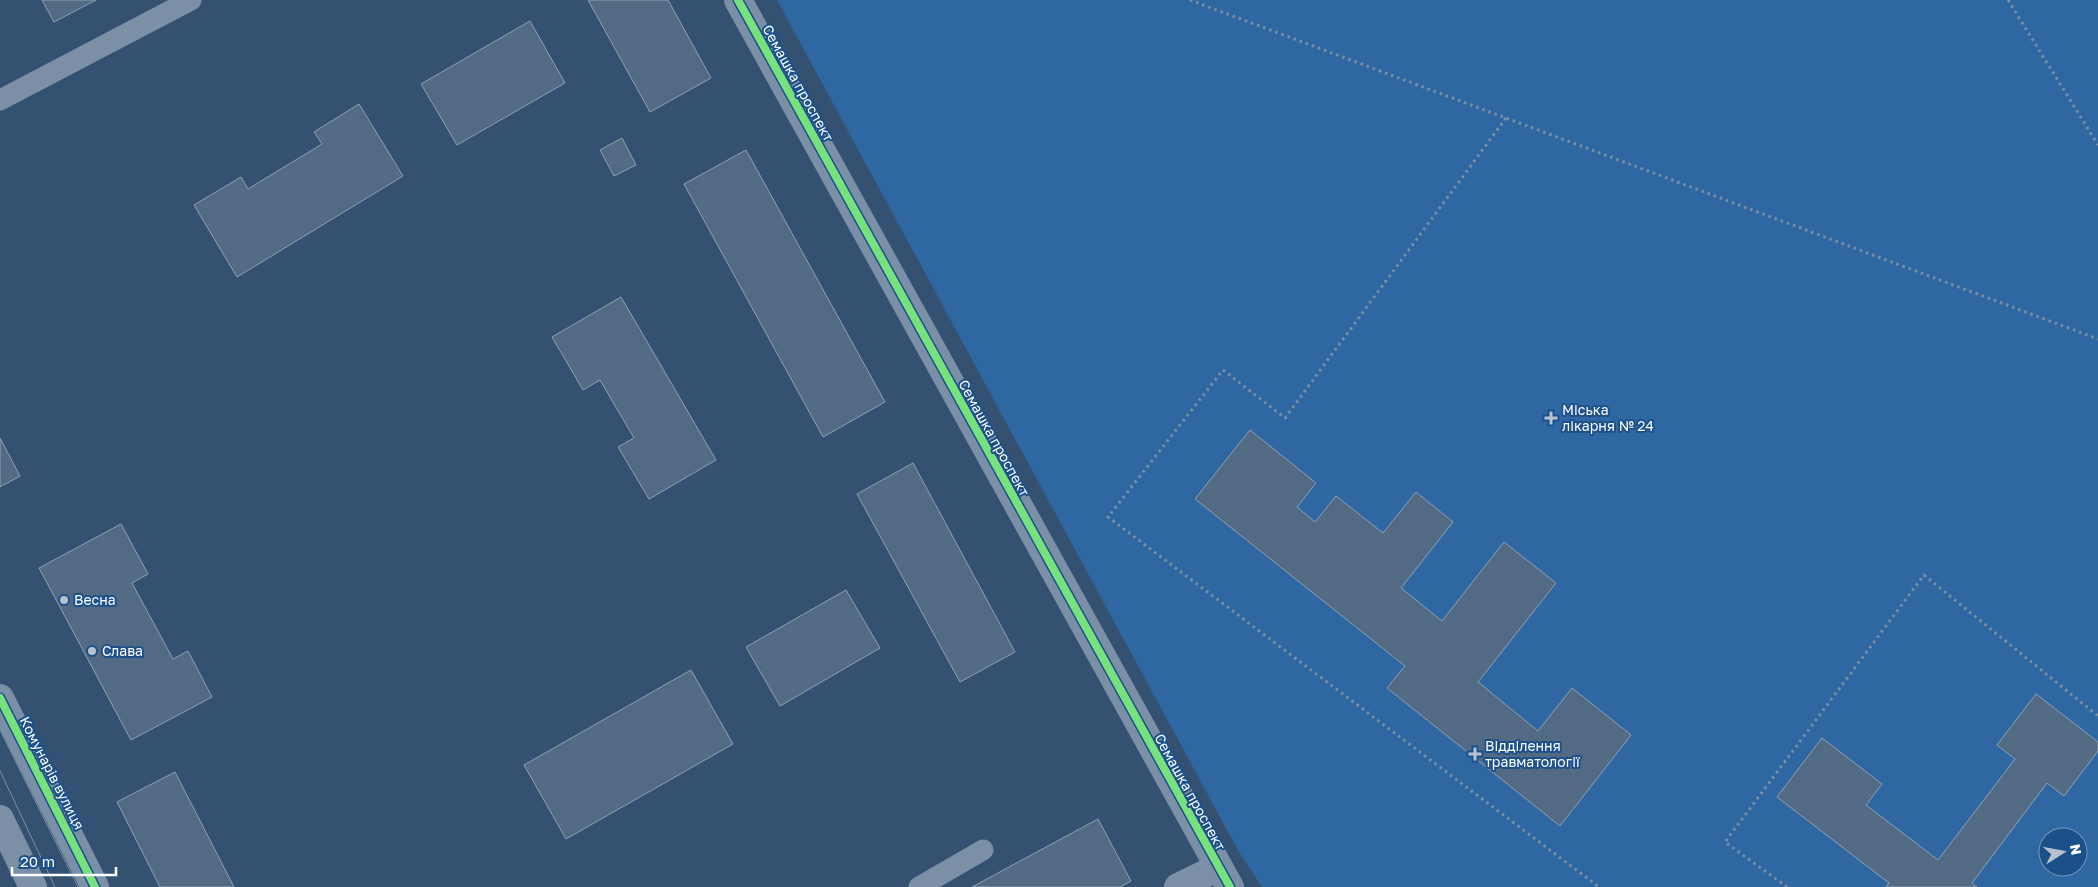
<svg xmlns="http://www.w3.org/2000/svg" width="2098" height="887" font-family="'Golos Text',sans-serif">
<rect width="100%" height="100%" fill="#345172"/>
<path fill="#2f67a2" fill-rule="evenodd" d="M777,0H2098V887H1262L1239,852ZM2048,837H2078V867H2048Z"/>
<path fill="#526a83" stroke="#8fa1b5" d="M42,0H96L54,22Z
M588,0H668L711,78L650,112Z
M530,21L565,83L457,145L421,84Z
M359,104L403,176L237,277L194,205L241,177L248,189L322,144L314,132Z
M622,138L636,165L614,176L600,150Z
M746,150L885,402L823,437L684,184Z
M621,297L716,460L649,499L618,447L634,438L600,380L583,390L552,337Z
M1250,430L1316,483L1297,507L1315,522L1336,496L1383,533L1416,492L1453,522L1401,588L1442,621L1504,542L1556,583L1478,682L1538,731L1572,688L1631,735L1560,826L1387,688L1405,666L1195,499Z
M0,438L20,476L0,487Z
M913,463L1015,652L960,682L857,494Z
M121,524L148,574L132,583L173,659L188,651L212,697L131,740L39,568Z
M846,590L880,648L780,706L746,647Z
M691,670L733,744L566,839L524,765Z
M2036,694L2098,742V751L2064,796L2047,783L1972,883L1977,887H1886L1889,883L1777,797L1822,738L1882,784L1866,805L1938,860L2015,759L1997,745Z
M175,772L234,887H160L117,802Z
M1098,819L1131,881L1120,887H972Z"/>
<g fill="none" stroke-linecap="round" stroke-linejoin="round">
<path stroke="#7b90a6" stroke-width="3" stroke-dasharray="2.5 4" stroke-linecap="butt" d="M1190,0L2098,339
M2008,0L2098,145
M1506,118L1285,418L1223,370L1108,517L1599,887
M1787,887L1725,842L1924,575L2098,716"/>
<path stroke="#7b90a6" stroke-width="21" d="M0,100L191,0
M919,887L983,850"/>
<path stroke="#7b90a6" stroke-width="28" d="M738,0L1230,887
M1178,887L1217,868"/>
<path stroke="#7b90a6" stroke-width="28" d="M0,698L95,887
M0,819L33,887"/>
<path stroke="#7c91a5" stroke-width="1" d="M0,730L78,887
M0,771L55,887"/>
<g stroke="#1b508b" stroke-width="11">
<path id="cycleway" d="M738,0L1230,887
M0,698L95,887"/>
</g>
<use href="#cycleway" stroke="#77e17e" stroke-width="8"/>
</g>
<g fill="#b8c2ce" stroke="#1b508b" stroke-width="2">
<path d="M1548.5 410.5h5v5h5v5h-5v5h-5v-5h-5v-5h5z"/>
<circle cx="64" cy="600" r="5"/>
<circle cx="92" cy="651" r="5"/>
<path d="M1472.5 746.5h5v5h5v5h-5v5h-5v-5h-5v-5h5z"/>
</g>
<g text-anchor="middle" stroke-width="4" stroke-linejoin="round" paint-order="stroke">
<g font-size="14" fill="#fff" stroke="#1b508b">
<text transform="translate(798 83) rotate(61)" y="5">Семашка проспект</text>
<text transform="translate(994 438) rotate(61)" y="5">Семашка проспект</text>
<text transform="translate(52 773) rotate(63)" y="5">Комунарів вулиця</text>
<text transform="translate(1190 792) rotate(61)" y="5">Семашка проспект</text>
</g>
<g font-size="14" fill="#fff" stroke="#1b508b" text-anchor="start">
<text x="1562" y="415">Міська<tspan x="1562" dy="16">лікарня № 24</tspan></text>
<text x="74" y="605">Весна</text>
<text x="102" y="656">Слава</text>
<text x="1485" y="751">Відділення<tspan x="1485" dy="16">травматології</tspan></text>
</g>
</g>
<g transform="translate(2063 852) rotate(79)"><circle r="24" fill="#1b508b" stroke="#7696b9"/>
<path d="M0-4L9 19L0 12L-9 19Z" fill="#b8c2ce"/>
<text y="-8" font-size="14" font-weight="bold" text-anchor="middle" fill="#ffffff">N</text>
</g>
<path d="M12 867v8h104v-8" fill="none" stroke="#ffffff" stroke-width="2.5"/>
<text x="20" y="867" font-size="15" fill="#ffffff" stroke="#1b508b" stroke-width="4" paint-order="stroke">20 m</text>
</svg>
